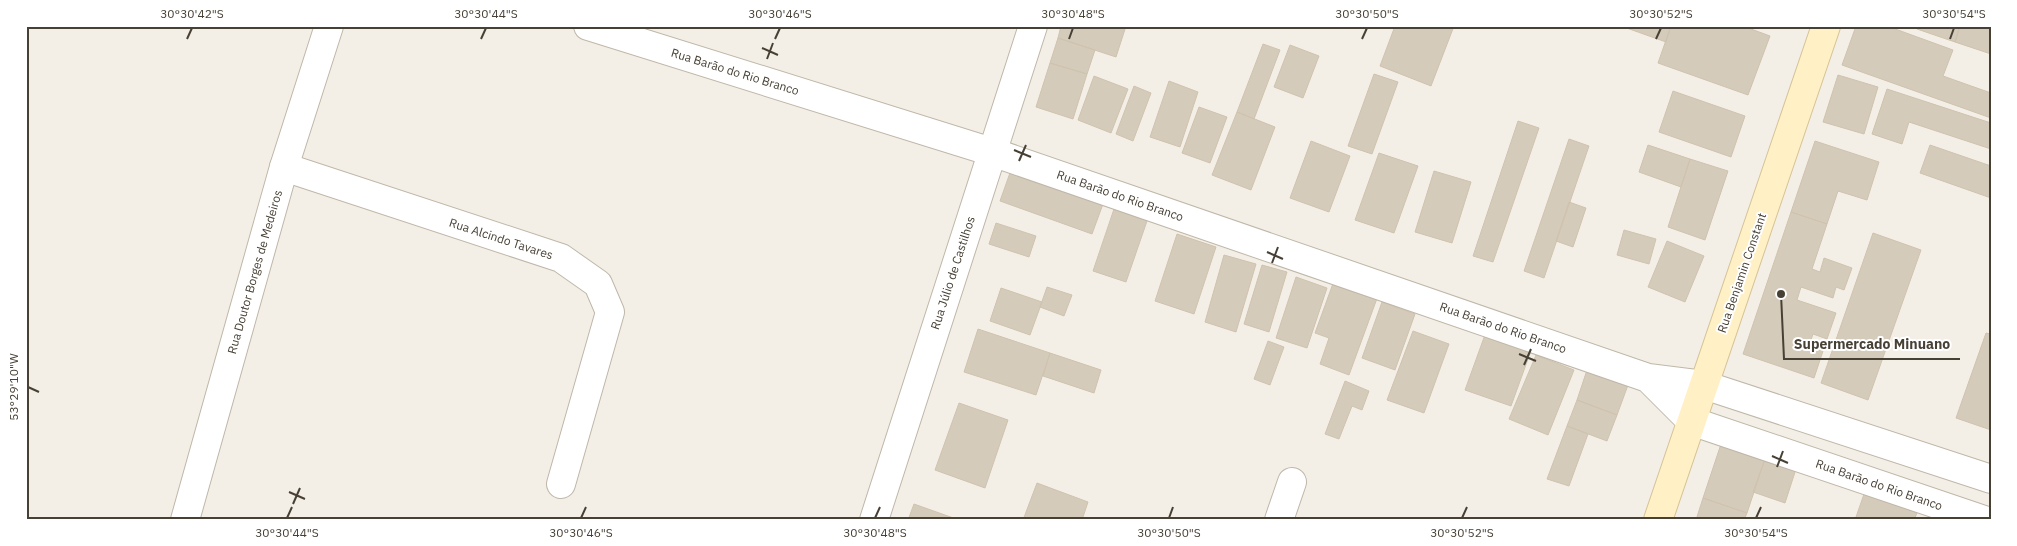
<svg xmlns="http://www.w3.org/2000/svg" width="2017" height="546" font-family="'IBM Plex Sans',sans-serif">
<rect width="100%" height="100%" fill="#f4efe6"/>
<path fill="#d5cbbb" stroke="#d0c3ae" d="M1061,26H1126L1116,57L1058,38Z
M1395,26H1454L1431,86L1380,66Z
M1621,26H1671L1666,42Z
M1671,26H1743L1770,36L1748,95L1658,63Z
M1856,26H1887L1953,50L1943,76L1991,93V118L1842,65Z
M1918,26H1960L1955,42L1917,29Z
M1960,26H1991V54L1955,42Z
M1058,38L1095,50L1087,74L1050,63Z
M1263,44L1280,50L1254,119L1237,112Z
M1290,45L1319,56L1303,98L1274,87Z
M1050,63L1087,74L1073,119L1036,107Z
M1374,74L1398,82L1372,154L1348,146Z
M1838,75L1878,87L1864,134L1823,122Z
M1094,76L1128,89L1111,133L1078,120Z
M1169,81L1198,92L1180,147L1150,137Z
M1134,86L1151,93L1133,141L1116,134Z
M1887,89L1991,123V149L1909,122L1902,144L1872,134Z
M1673,91L1745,116L1731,157L1659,132Z
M1199,107L1227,117L1210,163L1182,153Z
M1237,112L1275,127L1251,190L1212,175Z
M1518,121L1539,128L1493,262L1473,256Z
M1569,139L1589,146L1544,278L1524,271Z
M1311,141L1350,156L1329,212L1290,198Z
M1815,141L1879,162L1867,200L1838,191L1827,224L1791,212Z
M1648,145L1690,159L1681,187L1639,172Z
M1930,145L1991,166V198L1920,173Z
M1379,153L1418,166L1394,233L1355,220Z
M1690,159L1728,171L1705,240L1668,227Z
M1011,170L1103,204L1092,234L1000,201Z
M1434,171L1471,182L1452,243L1415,232Z
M1569,202L1586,208L1573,247L1556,241Z
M1114,209L1147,221L1126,282L1093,271Z
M1791,212L1827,224L1812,269L1820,272L1824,258L1852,268L1844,290L1836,287L1833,298L1801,287L1797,300L1836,313L1827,339L1813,334L1809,346L1823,351L1814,378L1743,354Z
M996,223L1036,236L1029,257L989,244Z
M1624,230L1656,239L1649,264L1617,255Z
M1873,233L1921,250L1868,400L1821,383Z
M1177,234L1216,247L1194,314L1155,301Z
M1667,241L1704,256L1685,302L1648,287Z
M1224,255L1256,264L1236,332L1205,322Z
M1262,265L1287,272L1269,332L1244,324Z
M1296,277L1327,288L1307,348L1276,338Z
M1335,278L1379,293L1349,375L1320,364L1329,338L1315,333Z
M1047,287L1072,295L1064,316L1040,307Z
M1001,288L1042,302L1030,335L990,321Z
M1382,302L1415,314L1395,370L1362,358Z
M978,329L1050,353L1036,395L964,372Z
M1413,331L1449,344L1424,413L1387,400Z
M1486,332L1532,348L1511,406L1465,390Z
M1986,333L1991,334V430L1956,418Z
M1268,341L1284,347L1270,385L1254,379Z
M1050,353L1101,370L1094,393L1043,376Z
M1536,355L1574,370L1548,435L1509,419Z
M1587,370L1628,385L1617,415L1577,400Z
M1345,381L1369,391L1362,410L1352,406L1339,439L1325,434Z
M1577,400L1617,415L1607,441L1567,426Z
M959,403L1008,420L985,488L935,470Z
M1567,426L1588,434L1569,486L1547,479Z
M1721,444L1765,459L1747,513L1703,498Z
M1765,459L1796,469L1785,503L1753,492Z
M1037,483L1088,502L1082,520H1023Z
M1864,494L1917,513L1914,520H1855Z
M1703,498L1747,513L1744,520H1696Z
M914,504L959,520H908Z"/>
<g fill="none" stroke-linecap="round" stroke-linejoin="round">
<g stroke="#bfb7a9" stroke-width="30">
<path id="minor" d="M588,26L992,152L1648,378L1704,385L1991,479
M284,167L561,258L598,284L610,312L561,484
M1648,378L1691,421L1984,520
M874,520L1033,26
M1279,520L1292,482"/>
</g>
<g stroke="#bfb7a9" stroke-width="30">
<path id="tertiary" d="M185,520L284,167L329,26"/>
</g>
<g stroke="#d5c395" stroke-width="30">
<path id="secondary" d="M1658,520L1826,26"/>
</g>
<use href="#minor" stroke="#fff" stroke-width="28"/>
<use href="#tertiary" stroke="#fff" stroke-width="28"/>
<use href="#secondary" stroke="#fff0c5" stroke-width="28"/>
</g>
<path fill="none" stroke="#474035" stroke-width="2" d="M187,39L192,28M481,39L486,28M775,39L780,28M1069,39L1073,28M1362,39L1367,28M1656,39L1661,28M1950,39L1954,28M762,48L778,55M767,59L773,43M1014,150L1031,157M1019,161L1026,145M1267,252L1283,259M1272,263L1278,247M1519,354L1536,361M1524,365L1531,349M28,387L39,392M1772,456L1788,463M1777,467L1783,451M289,492L305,499M293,504L300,488M287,518L292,507M581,518L586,507M875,518L880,507M1169,518L1173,507M1462,518L1467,507M1756,518L1761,507"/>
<g text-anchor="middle" stroke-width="4" stroke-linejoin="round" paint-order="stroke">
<g font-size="12" fill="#474035" stroke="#fff">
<text transform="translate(735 72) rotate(17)" y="4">Rua Barão do Rio Branco</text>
<text transform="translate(1120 196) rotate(19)" y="4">Rua Barão do Rio Branco</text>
<text transform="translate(501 239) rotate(18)" y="4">Rua Alcindo Tavares</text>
<text transform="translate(255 272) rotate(-74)" y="4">Rua Doutor Borges de Medeiros</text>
<text transform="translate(953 273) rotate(-72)" y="4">Rua Júlio de Castilhos</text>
<text transform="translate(1742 273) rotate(-71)" y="4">Rua Benjamin Constant</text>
<text transform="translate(1503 328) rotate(19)" y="4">Rua Barão do Rio Branco</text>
<text transform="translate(1879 485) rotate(19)" y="4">Rua Barão do Rio Branco</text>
</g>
</g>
<path fill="none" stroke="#474035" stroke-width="2" d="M1781 294L1784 359H1960"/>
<circle fill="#474035" stroke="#fff" stroke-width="2" cx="1781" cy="294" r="5"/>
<g font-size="14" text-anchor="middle" font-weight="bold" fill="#474035" stroke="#fff" stroke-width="4" stroke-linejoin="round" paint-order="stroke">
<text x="1872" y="349">Supermercado Minuano</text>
</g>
<rect width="2017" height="546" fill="none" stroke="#ffffff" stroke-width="55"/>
<rect x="28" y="28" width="1962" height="490" fill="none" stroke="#474035" stroke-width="2"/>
<g font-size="12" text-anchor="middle" fill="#474035">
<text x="192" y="18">30°30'42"S</text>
<text x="486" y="18">30°30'44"S</text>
<text x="780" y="18">30°30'46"S</text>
<text x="1073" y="18">30°30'48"S</text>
<text x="1367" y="18">30°30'50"S</text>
<text x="1661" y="18">30°30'52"S</text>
<text x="1954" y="18">30°30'54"S</text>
<text transform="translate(14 387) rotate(-90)" y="4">53°29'10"W</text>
<text x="287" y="537">30°30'44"S</text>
<text x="581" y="537">30°30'46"S</text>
<text x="875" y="537">30°30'48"S</text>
<text x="1169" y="537">30°30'50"S</text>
<text x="1462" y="537">30°30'52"S</text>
<text x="1756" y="537">30°30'54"S</text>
</g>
</svg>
